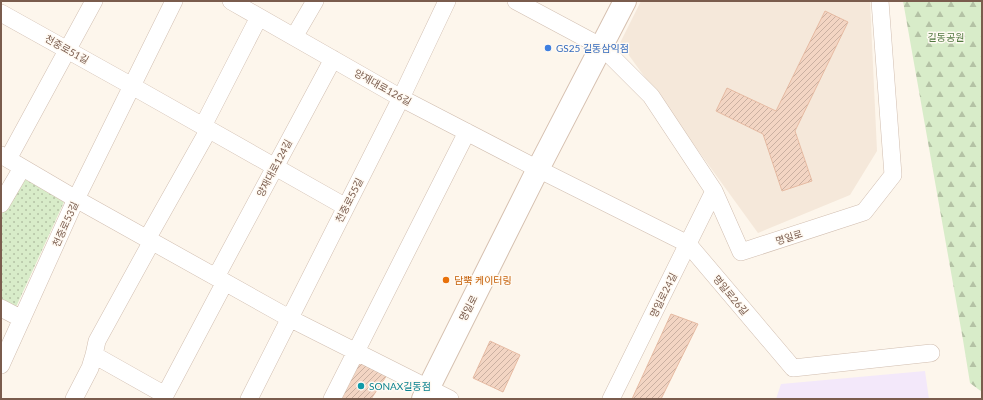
<svg xmlns="http://www.w3.org/2000/svg" width="983" height="400" font-family="Lato,'Noto Sans KR',sans-serif">
<defs>
<pattern id="grass-dots" width="8" height="8" patternUnits="userSpaceOnUse"><rect width="8" height="8" fill="#d8ecc9"/><path d="M2 2h.1M6 6h.1" fill="none" stroke="#b4c2a5" stroke-width="1.8" stroke-linecap="round"/></pattern>
<pattern id="forest-firs" width="22" height="20" patternUnits="userSpaceOnUse"><rect width="22" height="20" fill="#d8ecc9"/><path d="M5 1l3.5 6h-7zM16 11l3.5 6h-7z" fill="#b4c2a5"/></pattern>
<pattern id="building-hatch" width="6" height="6" patternUnits="userSpaceOnUse"><rect width="6" height="6" fill="#f3d5c3"/><path d="M-1 1l2-2M0 6l6-6M5 7l2-2" fill="none" stroke="#cab0a1"/></pattern>
</defs>
<rect width="100%" height="100%" fill="#fdf6ec"/>
<path fill="#f5e8da" d="M641,1H870L877,151L850,195L758,233L620,43Z"/>
<path fill="#f3e8fa" d="M925,371L929,399H776L781,384Z"/>
<path fill="url(#grass-dots)" d="M24,175L64,202L16,307L1,299V214Z"/>
<path fill="url(#forest-firs)" d="M903,1H982V392L970,383L963,340Z"/>
<path fill="url(#building-hatch)" stroke="#e6bba3" d="M825,11L848,22L795,131L812,181L782,191L763,134L716,111L727,88L776,111Z
M671,314L698,324L661,399H632Z
M490,341L520,355L503,392L473,378Z
M358,357L389,372L371,399H335Z"/>
<g fill="none" stroke-linecap="round" stroke-linejoin="round">
<g stroke="#d1beb0" stroke-width="18">
<path id="street" d="M231,1L401,98L538,169L688,244L793,368L931,353
M516,1L602,47L651,96L714,191L741,252L864,212L893,175L880,1
M1,13L132,86L346,207
M294,37L315,1
M203,126L259,17
M1,155L76,199L289,318L450,399
M8,159L94,1
M1,204L22,168
M147,239L209,129
M216,277L333,59
M1,308L22,319
M94,355L165,395
M1,365L76,199L174,1
M74,399L90,368L94,355L97,341L152,241
M163,399L225,282
M249,399L401,98L447,1
M332,399L467,132
M611,399L714,191"/>
</g>
<g stroke="#d6c0b0" stroke-width="24">
<path id="secondary" d="M423,399L538,169L625,1"/>
</g>
<use href="#street" stroke="#fff" stroke-width="17"/>
<use href="#secondary" stroke="#fff" stroke-width="22"/>
</g>
<circle fill="#3f7fe0" stroke="#fffaf3" stroke-width="1.5" cx="548" cy="48" r="4"/>
<circle fill="#e8710a" stroke="#fffaf3" stroke-width="1.5" cx="446" cy="280" r="4"/>
<circle fill="#0f9aa8" stroke="#fffaf3" stroke-width="1.5" cx="361" cy="386" r="4"/>
<g text-anchor="middle" stroke-width="3" stroke-linejoin="round" paint-order="stroke">
<g font-size="10" fill="#537a41" stroke="#fffaf3">
<text x="946" y="41">길동공원</text>
</g>
<g font-size="10" fill="#366cbe" stroke="#fffaf3" text-anchor="start">
<text x="556" y="52">GS25 길동삼익점</text>
</g>
<g font-size="10" fill="#7a5c4d" stroke="#fffaf3">
<text transform="translate(67 49) rotate(29)" y="4">천중로51길</text>
<text transform="translate(383 87) rotate(29)" y="4">양재대로126길</text>
<text transform="translate(274 168) rotate(-62)" y="4">양재대로124길</text>
<text transform="translate(349 200) rotate(-63)" y="4">천중로55길</text>
<text transform="translate(65 224) rotate(-66)" y="4">천중로53길</text>
<text transform="translate(789 237) rotate(-18)" y="4">명일로</text>
<text transform="translate(663 295) rotate(-64)" y="4">명일로24길</text>
<text transform="translate(731 295) rotate(50)" y="4">명일로26길</text>
<text transform="translate(468 308) rotate(-63)" y="4">명일로</text>
</g>
<g font-size="10" fill="#c56008" stroke="#fffaf3" text-anchor="start">
<text x="454" y="284">담뿍 케이터링</text>
</g>
<g font-size="10" fill="#0d838f" stroke="#fffaf3" text-anchor="start">
<text x="369" y="390">SONAX길동점</text>
</g>
</g>
<rect width="983" height="400" fill="none" stroke="#7a5c4d" stroke-width="4"/>
</svg>
